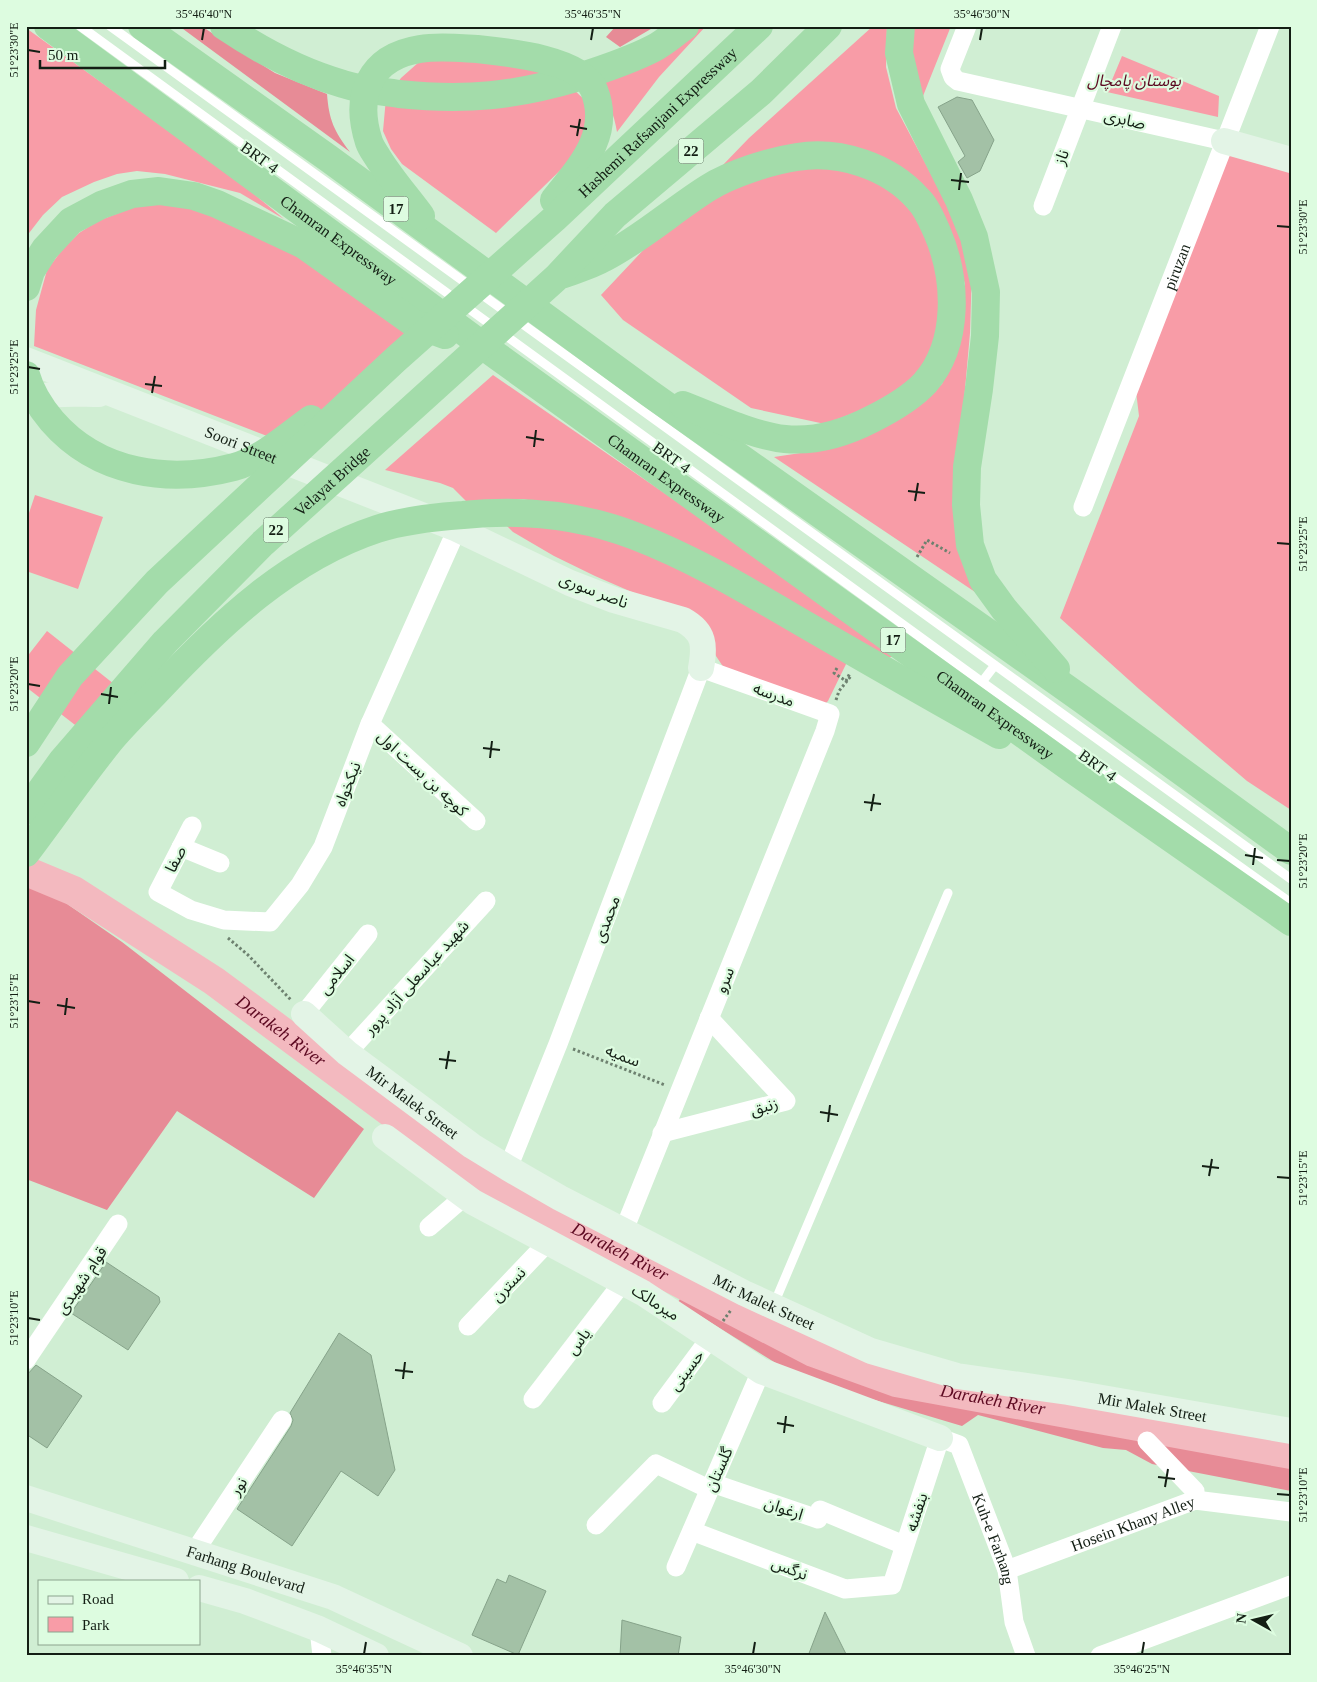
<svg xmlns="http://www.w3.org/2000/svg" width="1317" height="1682" font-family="'Times New Roman','Noto Sans Arabic',serif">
<rect width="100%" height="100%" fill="#d0eed3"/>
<path fill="#f89ca7" d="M695,26H706L659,77L617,132C614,113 608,100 597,84Z
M873,26H887L886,67L896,108L956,221L972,268L970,333L964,401L981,596L774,457L827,449L904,415L942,384L962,331L965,284L948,228L879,162L721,167L749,138Z
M907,26H951L921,101Z
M26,28L242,184L284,219L240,193L165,174L137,171L117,174L94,182L62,197L43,215L26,237Z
M1122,56L1219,96L1218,117L1107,92Z
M457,57L551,68L590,105L581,150L496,233L402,164L391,149L383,131L386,98L401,78L419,62Z
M1229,154L1291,170V810L1247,781L1139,689L1060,618L1139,416L1136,391Z
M789,165H840L881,178L915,205L941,282L939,327L928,361L895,397L825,424L751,408L623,320L601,295L649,244L715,191Z
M150,201L223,207L415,328L288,444L34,346L36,310L47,270L62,250L79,233L98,221Z
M493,375L786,577L894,656L881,660L558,506L523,499L466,501L453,488L440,483L385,470Z
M35,495L103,517L78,589L26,571V522Z
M503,522L567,526L665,560L848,660L828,701L822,707L726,671L714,653L641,596L595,576L554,556L513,532Z
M47,631L114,684L79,728L26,687V658Z"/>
<path fill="#e78b96" d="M179,26H201L275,73L327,94C329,120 334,131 350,152Z
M616,26H656L620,47L606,37Z
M26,883L47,890L122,942L364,1129L314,1198L177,1111L107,1210L26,1179Z
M682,1296L854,1379L1291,1467V1491L1152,1464L1126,1450L1103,1448L978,1415L962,1426L848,1392L779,1365L678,1302Z"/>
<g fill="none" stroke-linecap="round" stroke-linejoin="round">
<path stroke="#f3b9bf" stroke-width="30" id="s1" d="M26,871L74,891L214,981L479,1178L813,1352L896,1382L1291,1454"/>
</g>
<path fill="#a3c1a6" stroke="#86a38a" d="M957,97L972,100L994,140L980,171L967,178L958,162L965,156L938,107Z
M106,1262L159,1297L160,1302L128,1350L71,1313Z
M339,1333L371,1355L395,1470L378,1496L341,1471L292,1546L237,1509L291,1426L293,1420L290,1413Z
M36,1365L82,1396L47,1448L26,1434V1376Z
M509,1575L546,1591L518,1655L472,1635L497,1579L506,1583Z
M825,1612L847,1656H808Z
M622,1620L681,1637L678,1656H620Z"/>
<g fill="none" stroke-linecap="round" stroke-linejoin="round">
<path stroke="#6d816f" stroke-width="3" stroke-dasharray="2.5 2.5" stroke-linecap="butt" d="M917,557L927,540L950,553
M837,668L834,673L846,681L850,673
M836,700L839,691L851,676
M228,938L248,955L291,1000
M573,1049L665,1085
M723,1321L731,1310"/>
<path stroke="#fff" stroke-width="9" d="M80,26L982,682L1291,903
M110,26L1291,879
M982,682L995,665
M774,1304L948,893"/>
<g stroke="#fff" stroke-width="19">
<path d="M967,26L950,69L953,77L958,81L1224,141"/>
<path d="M1043,206L1112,26"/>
<path id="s2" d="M1083,507L1270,26"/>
<path d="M370,724L476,821"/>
<path d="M192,826L158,892L191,910L224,920L270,922L300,885L323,847L370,724L457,529"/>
<path d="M181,847L220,863"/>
<path d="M304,1014L368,934"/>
<path d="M347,1053L486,901"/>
<path d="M662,1133L786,1101L709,1018"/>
<path d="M508,1168L558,1044L701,668L830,714L825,731L624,1230"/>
<path d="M429,1227L465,1196"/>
<path d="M468,1326L548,1242"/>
<path d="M26,1360L118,1224"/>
<path d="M533,1399L623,1282"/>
<path d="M662,1403L711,1337"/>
<path d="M1147,1441L1195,1491V1500"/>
<path d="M712,1483L818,1519L820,1510L904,1545"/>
<path d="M596,1525L656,1464L709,1489"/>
<path id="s3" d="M692,1531L845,1589L892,1585L940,1438L959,1445L1007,1570L1014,1622L1026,1656"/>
<path d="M195,1551L282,1420"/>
<path d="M676,1567L761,1371"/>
<path id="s4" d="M1007,1570L1195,1500L1291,1512"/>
<path d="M319,1629L322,1656"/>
<path d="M1100,1656L1291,1585"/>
</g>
<g stroke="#e3f4e6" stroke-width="26">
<path d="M1224,141L1291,160"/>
<path id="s5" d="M26,360L457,529L570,583L614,600L683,620C705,632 705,646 701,668"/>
<path d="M26,402C49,391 75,394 99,394"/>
<path id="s6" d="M304,1014L347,1053L472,1146L508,1168L560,1198L744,1293L871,1351L957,1376L1068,1392L1291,1431"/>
<path d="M385,1137L473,1202L643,1293L761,1371L940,1438"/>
<path id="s7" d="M26,1498L333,1597L460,1656"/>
<path d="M26,1538L176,1581"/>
<path d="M199,1588L245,1601L319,1629L376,1656"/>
</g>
<g stroke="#a3dcaa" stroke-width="28">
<path id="s8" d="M48,26L497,356L1073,770L1291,922"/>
<path d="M142,26L328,158L649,393L1083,700L1291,851"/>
<path d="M224,26C261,51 301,72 343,84C361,90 381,91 399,94C466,101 515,96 579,77C604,69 631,60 654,48C665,42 675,33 685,26"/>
<path d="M901,26L899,53L911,104L959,200L974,237L986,292L985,336L979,389L967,467L966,505L970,545L983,580L1004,609L1056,669"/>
<path d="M421,216C407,197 391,179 378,158C375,153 371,148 369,142C354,96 369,57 420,49C438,46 458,48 477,49C506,52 582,59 594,90C612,135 580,167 554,200"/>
<path d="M564,274C578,269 592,265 604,258C641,239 673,210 708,188C730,174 770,161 797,157C839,150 889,166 918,199C927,208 932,221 937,232C957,278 960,343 925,383C910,399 890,410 872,419C845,433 815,442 785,439C754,436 712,416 683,405"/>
<path d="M26,287L31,271L45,249L71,221L101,205L132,194L159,191L194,196L217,204L304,245L415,324L445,335"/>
<path d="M26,375C31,393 41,408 52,421C98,474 169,484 234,467C261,460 289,435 311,419"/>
<path id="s9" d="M26,743L70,676L157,582L396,359L555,218L759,26"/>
<path id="s10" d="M26,811L62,761L165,642L263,543L556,278L615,215L761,92L828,26"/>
<path d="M26,853C54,816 81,777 110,741C125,723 142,707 158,690C220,624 289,558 377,529C405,520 434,517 463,515C521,509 581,515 635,536C695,559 751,593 806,625C870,662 934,699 999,735"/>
</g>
</g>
<path fill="none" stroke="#131e14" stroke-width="2" d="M202,40L204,28M591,40L593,28M980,40L982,28M28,50L40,52M570,126L587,129M577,136L580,119M951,180L969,182M959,190L961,173M1277,226L1290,227M28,367L40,369M145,384L162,386M152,393L155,376M526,437L544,440M534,447L536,430M908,491L925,493M915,501L918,483M1277,543L1290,544M28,684L40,686M101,694L118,697M109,704L111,687M483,748L500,750M490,758L492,741M864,802L881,804M871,811L874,794M1245,855L1263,858M1277,860L1290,861M1253,865L1255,848M28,1001L40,1003M57,1005L75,1008M65,1015L67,998M439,1059L456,1061M446,1069L449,1051M820,1112L838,1115M828,1122L830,1105M1202,1166L1219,1168M1209,1176L1212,1159M1277,1177L1290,1178M28,1318L40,1320M395,1370L413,1372M403,1379L405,1362M777,1423L794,1426M784,1433L786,1416M1158,1477L1175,1479M1165,1487L1168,1469M1277,1494L1290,1495M364,1654L366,1642M753,1654L755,1642M1142,1654L1144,1642"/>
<g text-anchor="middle" stroke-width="4.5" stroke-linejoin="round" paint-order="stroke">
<g fill="#ddfce0" stroke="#506151" stroke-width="1">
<rect x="678.5" y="138.5" width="25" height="25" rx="4"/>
<rect x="383.5" y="196.5" width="25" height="25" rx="4"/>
<rect x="263.5" y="517.5" width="25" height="25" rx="4"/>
<rect x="880.5" y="627.5" width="25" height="25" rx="4"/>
</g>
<g font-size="15" font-weight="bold" fill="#131e14">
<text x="691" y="156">22</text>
<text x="396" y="214">17</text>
<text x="276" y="535">22</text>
<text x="893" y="645">17</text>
</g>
<g font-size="16" font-style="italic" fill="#5c0820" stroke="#ddfce0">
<text x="1134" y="86">بوستان پامچال</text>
</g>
<g font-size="16" fill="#131e14" stroke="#ddfce0">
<text transform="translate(1125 119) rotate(13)" y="6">صابری</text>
<text dy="6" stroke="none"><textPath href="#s9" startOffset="888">Hashemi Rafsanjani Expressway</textPath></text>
<text transform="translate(260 157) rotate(36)" y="6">BRT 4</text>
<text transform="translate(1061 157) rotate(-69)" y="6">ناز</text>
<text dy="6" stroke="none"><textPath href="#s8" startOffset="361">Chamran Expressway</textPath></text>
<text dy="6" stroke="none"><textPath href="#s2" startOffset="258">piruzan</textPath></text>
<text dy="6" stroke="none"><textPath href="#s5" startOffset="231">Soori Street</textPath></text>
<text transform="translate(672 457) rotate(36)" y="6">BRT 4</text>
<text dy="6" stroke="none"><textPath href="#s8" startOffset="766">Chamran Expressway</textPath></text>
<text dy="6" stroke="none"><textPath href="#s10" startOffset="451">Velayat Bridge</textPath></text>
<text transform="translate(594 590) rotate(21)" y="6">ناصر سوری</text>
<text transform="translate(774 694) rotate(20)" y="6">مدرسه</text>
<text dy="6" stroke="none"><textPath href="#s8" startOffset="1171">Chamran Expressway</textPath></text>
<text transform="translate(1098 765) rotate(36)" y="6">BRT 4</text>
<text transform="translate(423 773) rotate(43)" y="6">کوچه بن بست اول</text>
<text transform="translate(347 784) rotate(-69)" y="6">نیکخواه</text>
<text transform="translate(175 859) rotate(-63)" y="6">صفا</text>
<text transform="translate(606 919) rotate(-69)" y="6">محمدی</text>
<text transform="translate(336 974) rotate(-51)" y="6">اسلامی</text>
<text transform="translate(416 977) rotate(-48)" y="6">شهید عباسعلی آزاد پرور</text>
<text transform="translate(724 980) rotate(-68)" y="6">سرو</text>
<text transform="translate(623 1055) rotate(21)" y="6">سمیه</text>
<text dy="6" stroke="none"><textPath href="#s6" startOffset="140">Mir Malek Street</textPath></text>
<text transform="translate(764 1106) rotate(-15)" y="6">زنبق</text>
<text transform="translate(81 1280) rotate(-56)" y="6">قوام شهیدی</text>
<text transform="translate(508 1284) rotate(-46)" y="6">نسترن</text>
<text dy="6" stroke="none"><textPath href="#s6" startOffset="545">Mir Malek Street</textPath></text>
<text transform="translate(656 1302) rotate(32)" y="6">میرمالک</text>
<text transform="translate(578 1341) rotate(-53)" y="6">یاس</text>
<text transform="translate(686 1370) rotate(-53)" y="6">حسینی</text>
<text dy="6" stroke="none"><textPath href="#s6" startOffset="950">Mir Malek Street</textPath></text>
<text transform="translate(718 1469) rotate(-66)" y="6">گلستان</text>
<text transform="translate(238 1486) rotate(-56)" y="6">نور</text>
<text transform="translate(784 1508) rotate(19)" y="6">ارغوان</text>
<text transform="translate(916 1512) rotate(-72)" y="6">بنفشه</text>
<text dy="6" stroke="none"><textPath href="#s4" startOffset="134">Hosein Khany Alley</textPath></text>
<text dy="6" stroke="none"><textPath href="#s3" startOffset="486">Kuh-e Farhang</textPath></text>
<text dy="6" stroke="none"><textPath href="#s7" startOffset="231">Farhang Boulevard</textPath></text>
<text transform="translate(790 1568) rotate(21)" y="6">نرگس</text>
</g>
<g font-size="18" font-style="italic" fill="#5d0921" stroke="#ddfce0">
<text dy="6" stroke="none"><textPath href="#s1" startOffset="302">Darakeh River</textPath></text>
<text dy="6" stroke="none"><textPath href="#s1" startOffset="708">Darakeh River</textPath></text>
<text dy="6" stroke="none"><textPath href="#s1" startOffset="1112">Darakeh River</textPath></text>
</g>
</g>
<rect width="1317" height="1682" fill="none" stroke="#ddfce0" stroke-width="55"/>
<rect x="38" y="1580" width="162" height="65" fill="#ddfce0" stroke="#8ca38e"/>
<rect x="48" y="1596" width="25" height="8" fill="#e3f4e6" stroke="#8ca38e"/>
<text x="82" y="1604" font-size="15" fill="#131e14">Road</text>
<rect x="48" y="1617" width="25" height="15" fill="#f89ca7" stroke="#8ca38e"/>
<text x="82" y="1630" font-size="15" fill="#131e14">Park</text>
<g transform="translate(1254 1620) rotate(278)" stroke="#ddfce0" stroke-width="4" paint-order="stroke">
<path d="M0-4L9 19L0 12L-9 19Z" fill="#131e14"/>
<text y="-8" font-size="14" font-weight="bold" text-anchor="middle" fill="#131e14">N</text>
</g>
<path d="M40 60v8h125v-8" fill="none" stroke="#131e14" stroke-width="2.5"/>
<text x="48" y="60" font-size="15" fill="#131e14" stroke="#ddfce0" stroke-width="4" paint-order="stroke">50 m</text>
<rect x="28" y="28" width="1262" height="1626" fill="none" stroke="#131e14" stroke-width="2"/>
<g font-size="12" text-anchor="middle" fill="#131e14">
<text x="204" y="18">35°46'40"N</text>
<text x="593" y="18">35°46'35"N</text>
<text x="982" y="18">35°46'30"N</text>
<text transform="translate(14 50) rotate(-90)" y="4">51°23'30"E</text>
<text transform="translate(1303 227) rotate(-90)" y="4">51°23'30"E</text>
<text transform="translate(14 367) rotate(-90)" y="4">51°23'25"E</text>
<text transform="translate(1303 544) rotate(-90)" y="4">51°23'25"E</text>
<text transform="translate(14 684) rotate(-90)" y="4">51°23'20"E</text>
<text transform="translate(1303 861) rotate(-90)" y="4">51°23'20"E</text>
<text transform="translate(14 1001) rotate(-90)" y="4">51°23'15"E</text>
<text transform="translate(1303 1178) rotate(-90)" y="4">51°23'15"E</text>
<text transform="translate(14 1318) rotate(-90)" y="4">51°23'10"E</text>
<text transform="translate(1303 1495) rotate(-90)" y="4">51°23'10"E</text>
<text x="364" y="1673">35°46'35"N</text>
<text x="753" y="1673">35°46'30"N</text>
<text x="1142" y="1673">35°46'25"N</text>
</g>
</svg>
